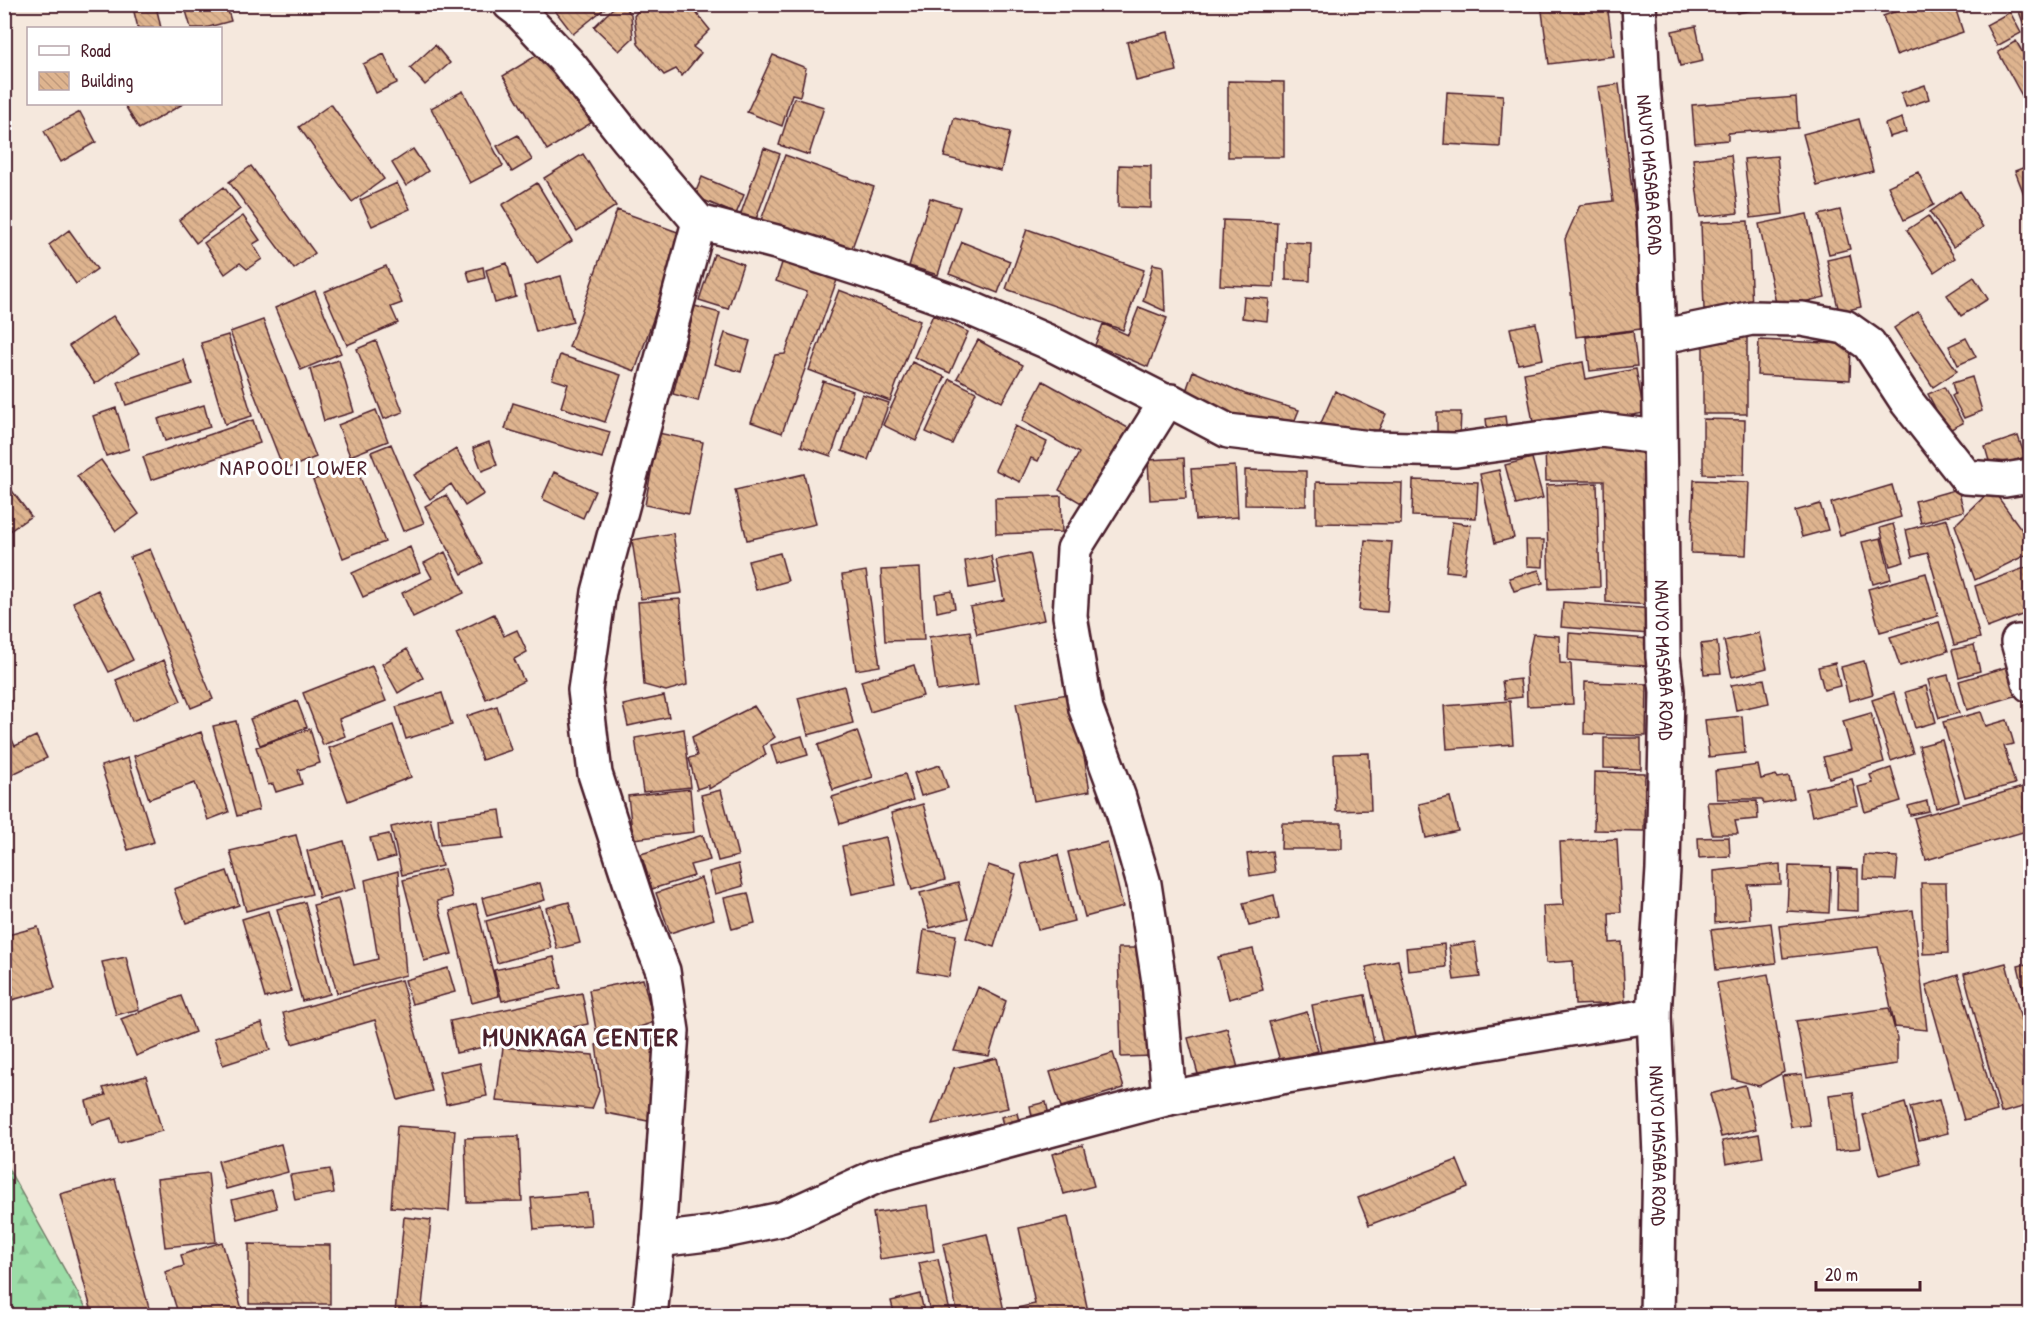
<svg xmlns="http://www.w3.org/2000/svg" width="2035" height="1320" font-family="'Patrick Hand',sans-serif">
<defs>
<pattern id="forest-firs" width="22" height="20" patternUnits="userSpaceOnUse" patternTransform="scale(1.5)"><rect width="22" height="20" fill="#9bdda7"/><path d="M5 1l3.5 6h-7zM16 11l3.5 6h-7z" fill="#87bd90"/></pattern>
<pattern id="building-back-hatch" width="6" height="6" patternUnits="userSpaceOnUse" patternTransform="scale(1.5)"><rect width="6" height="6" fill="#deb48f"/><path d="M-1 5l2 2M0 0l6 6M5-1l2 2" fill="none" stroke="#c09a7c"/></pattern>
</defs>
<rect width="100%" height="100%" fill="#f5e8dd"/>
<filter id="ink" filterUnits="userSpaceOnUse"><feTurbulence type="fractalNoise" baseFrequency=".0167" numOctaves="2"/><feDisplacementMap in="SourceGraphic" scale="12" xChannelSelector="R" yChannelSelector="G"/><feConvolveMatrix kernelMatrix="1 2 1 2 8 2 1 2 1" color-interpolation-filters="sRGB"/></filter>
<g filter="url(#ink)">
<path fill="url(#forest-firs)" stroke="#727e69" stroke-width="1.5" d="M5,1163L90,1315H5Z"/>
<path fill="url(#building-back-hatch)" stroke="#4a1f2b" stroke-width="1.5" d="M184,4H226L231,21L205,28H191Z
M550,4H610L573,34Z
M617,4H621L631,14L633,38L619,51L594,27Z
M643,4H689L710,30L693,47L701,53L682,76L676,69L664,75L638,44L634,16Z
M1398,4H1445V7L1399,9Z
M1541,4H1607L1614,56L1549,64Z
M1683,4H1725L1684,12Z
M1735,4H1781L1737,13Z
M1916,4H1954L1963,32L1896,55L1883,16Z
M2030,4V23L2024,25L2018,9Z
M156,6L161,28H138L134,12Z
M2010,12L2021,33L1997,46L1986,25Z
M1696,26L1703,61L1680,66L1672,31Z
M1168,32L1177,71L1136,81L1127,42Z
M2016,41L2030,65V101L2026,103L1998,52Z
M435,45L450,63L425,85L410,68Z
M547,49L591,123L547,150L503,76Z
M384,54L397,83L376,93L363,64Z
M773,55L806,68L800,96L792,94L782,126L747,112Z
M1228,81L1284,82V157H1228Z
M1619,84L1649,328L1576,337L1565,239L1580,205L1613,201L1598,87Z
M1925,85L1929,99L1906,107L1901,93Z
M463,91L503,166L470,183L431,108Z
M1447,92L1503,95L1500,147L1444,144Z
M1796,97L1798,128L1728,133V140L1695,143L1692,105Z
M794,98L824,107L809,155L779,145Z
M124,104H183L139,129Z
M331,104L384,179L352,202L299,127Z
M80,112L96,142L61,162L44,131Z
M954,118L1010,132L1001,171L944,157Z
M1902,118L1906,132L1889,137L1885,124Z
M1859,119L1873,171L1817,186L1803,134Z
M518,135L532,160L512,172L497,146Z
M764,148L780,154L755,222L740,216Z
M413,149L428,171L406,186L392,163Z
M583,154L616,206L577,231L544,178Z
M785,155L874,187L849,256L760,223Z
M1731,155L1738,213L1700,217L1693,159Z
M1777,156L1783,214L1751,218L1744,159Z
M1119,165L1151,166V208L1118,207Z
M2030,165V200L2027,202L2015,171Z
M251,166L315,253L294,269L229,182Z
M1918,172L1934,205L1904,220L1888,186Z
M702,177L744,195L736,214L694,196Z
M397,183L410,209L372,226L360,200Z
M537,183L572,241L537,263L502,205Z
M224,187L240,209L196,243L179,220Z
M1960,191L1983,227L1953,247L1930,212Z
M930,198L960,207L938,275L909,266Z
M617,210L683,234L635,371L569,347Z
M1840,210L1850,249L1829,254L1819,215Z
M1807,214L1825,297L1777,308L1759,224Z
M243,216L260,240L253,244L262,259L247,269L240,263L225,274L204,243Z
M1928,216L1955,258L1934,272L1907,230Z
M1223,220L1277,222L1274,287L1220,285Z
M1748,221L1752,307L1704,309L1701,223Z
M1027,229L1144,270L1123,330L1006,289Z
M69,230L97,269L76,284L49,245Z
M962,242L1010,261L998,293L949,274Z
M1286,242L1311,243L1310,281L1286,280Z
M714,254L743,264L728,309L699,300Z
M1850,255L1861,307L1839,312L1827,260Z
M783,260L837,280L782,433L751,422L775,355L785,354L807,292L776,281Z
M507,263L516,297L495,303L486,270Z
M1153,264L1163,266L1165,311L1143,301Z
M386,266L402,303L391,307L398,323L347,345L324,292Z
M483,267L485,278L470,282L467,271Z
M561,276L573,322L536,332L524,286Z
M1974,277L1988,299L1961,316L1947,295Z
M839,290L920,321L890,401L809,370Z
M315,291L341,353L301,370L275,308Z
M1244,297L1269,299L1267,321L1242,318Z
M695,306L720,313L698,401L673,394Z
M1139,307L1167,318L1148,367L1095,345L1103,324L1128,335Z
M1918,312L1957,371L1933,387L1894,328Z
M933,315L968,332L950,373L914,357Z
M113,316L139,353L95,384L69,346Z
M263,320L316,457L284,470L230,332Z
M1536,323L1543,359L1518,364L1510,328Z
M1703,330H1747V414H1703Z
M1633,331L1637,366L1590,371L1586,337Z
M725,333L750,341L741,372L715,364Z
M228,335L252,416L225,424L201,343Z
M1966,338L1976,357L1958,365L1949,346Z
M978,340L1023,365L1002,402L957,378Z
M1759,340L1851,344L1850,380L1757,375Z
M376,341L403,412L384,419L357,349Z
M560,355L621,375L605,422L561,407L568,384L552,379Z
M184,360L192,384L126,405L118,382Z
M339,360L354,412L324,421L310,369Z
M912,362L945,377L916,441L883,425Z
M1583,362L1586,379L1636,369L1644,413L1535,433L1524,373Z
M1193,371L1245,394L1299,410L1290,432L1235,423L1184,397Z
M1972,377L1982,411L1964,418L1952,396L1955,394L1952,383Z
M950,379L976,392L952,444L926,432Z
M823,381L853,391L831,456L801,446Z
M1043,381L1130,429L1088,507L1059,490L1079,453L1022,421Z
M1944,387L1963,423L1947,431L1928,394Z
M1335,391L1386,414L1371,446L1321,423Z
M862,394L889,403L868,460L842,451Z
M513,403L610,432L602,458L505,429Z
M204,405L210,427L165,441L158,419Z
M116,408L129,449L106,456L93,416Z
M376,410L388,441L350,456L338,425Z
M1437,412H1461L1460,435L1437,434Z
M1505,416L1507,431L1488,435L1486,419Z
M1703,419L1745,420L1744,475L1703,474Z
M253,420L260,443L151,480L143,457Z
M1015,426L1047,442L1038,461L1031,458L1020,482L995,470Z
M658,433L703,442L689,514L645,505Z
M2018,436L2025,457L1991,468L1985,447Z
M489,442L497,465L482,471L473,448Z
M391,444L424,523L403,531L371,452Z
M1649,444L1651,605L1606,602L1604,481H1546L1545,446Z
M456,449L484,494L465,506L451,484L430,499L414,475Z
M1184,458L1186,498L1150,500L1148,460Z
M1532,458L1543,498L1516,505L1505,465Z
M101,460L139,514L116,531L77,476Z
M355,464L385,542L343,558L313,480Z
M1235,466L1238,517L1195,520L1191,469Z
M1245,470L1306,471V506L1245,505Z
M1499,470L1514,538L1495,543L1480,474Z
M554,472L595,491L583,518L542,499Z
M804,474L816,524L747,540L735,490Z
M4,480L31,516L4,535Z
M1413,480L1478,482L1476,518L1412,516Z
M1694,480L1749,482L1746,555L1691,553Z
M1316,482L1402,483L1401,524L1316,523Z
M1597,483L1600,587L1549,589L1546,485Z
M1892,485L1901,517L1840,535L1831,503Z
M1958,489L1964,511L1921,523L1915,501Z
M1992,489L2030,541V553L1975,580L1955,525Z
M446,495L483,563L462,574L425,506Z
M1061,496L1062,532L996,534L995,498Z
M1820,504L1828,530L1802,537L1795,511Z
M1947,519L1980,638L1954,645L1928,553L1912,557L1906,530Z
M1452,522L1471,525L1464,573L1446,571Z
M1893,524L1904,562L1890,566L1880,528Z
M673,533L682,593L641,599L632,540Z
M1881,538L1891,579L1873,584L1862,542Z
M1365,540L1392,542L1387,612L1359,610Z
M1526,540H1544L1543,567L1527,566Z
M410,547L420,572L363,597L352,573Z
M150,549L213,699L191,708L130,557Z
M445,552L464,593L413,617L402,593L432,578L424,563Z
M780,553L788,581L756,590L748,561Z
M1030,553L1044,620L977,634L970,607L1004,600L996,560Z
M991,556L996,583L969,588L965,561Z
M2030,566V612L1987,628L1975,586Z
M920,568L924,640L885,641L881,570Z
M1539,570L1543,583L1514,591L1509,578Z
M866,571L880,666L856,670L842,575Z
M1926,573L1938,616L1880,632L1868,589Z
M98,590L133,660L109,672L73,602Z
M952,591L955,608L937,612L935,594Z
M680,599L687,685L666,691L644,685L638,602Z
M1563,602L1652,609L1649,634L1561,627Z
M494,614L504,636L517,630L527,652L514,659L524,681L486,699L456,632Z
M1939,622L1948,651L1900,666L1890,637Z
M970,631L978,685L937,691L929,637Z
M1569,633L1649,639L1647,666L1568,660Z
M1759,633L1767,668L1732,677L1724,641Z
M1533,634L1559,636L1560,663L1571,664L1573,704L1527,706L1526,667Z
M1717,642L1721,673L1704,674L1701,644Z
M1974,645L1980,671L1959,677L1952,650Z
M407,649L423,678L398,693L382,664Z
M164,660L181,701L132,721L116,680Z
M1864,661L1873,694L1849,701L1841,667Z
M1835,663L1840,686L1824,690L1818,667Z
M914,665L923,696L870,712L861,681Z
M2014,665L2022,694L1967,710L1959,681Z
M372,666L386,701L339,719L345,736L323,745L303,693Z
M1948,675L1959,713L1939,718L1928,680Z
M1520,679L1522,697L1505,699L1502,681Z
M1764,679L1769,703L1736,710L1731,685Z
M1585,682L1647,684L1646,736L1584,734Z
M844,686L853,723L808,735L798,698Z
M1926,686L1936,722L1915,728L1905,692Z
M442,693L452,725L406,739L396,707Z
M1073,693L1090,791L1034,801L1016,703Z
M1894,693L1913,753L1891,761L1872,700Z
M664,696L669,717L628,726L623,705Z
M297,701L307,727L260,745L250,719Z
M1510,701L1513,744L1447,749L1444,706Z
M497,706L511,750L482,760L467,716Z
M754,706L775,737L763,746L766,755L709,789V785L697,789L689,758L697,756L692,737Z
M1981,712L1986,726L2007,720L2014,744L2004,746L2015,784L1965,797L1943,722Z
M1871,713L1884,762L1829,778L1823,757L1851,750L1843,721Z
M1742,716L1745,753L1709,757L1705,720Z
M236,721L259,810L237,816L213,726Z
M4,722L15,746L36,736L47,758L4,778Z
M393,725L411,777L348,801L329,748Z
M310,729L320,763L298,770L302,784L276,792L273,784L268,785L256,747Z
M684,729L691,787L643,792L635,738Z
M857,731L873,777L833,790L818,745Z
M201,732L229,812L208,820L195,783L149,799L134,756Z
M802,736L808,755L777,764L771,745Z
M1604,738H1641V769L1604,768Z
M1942,740L1959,801L1936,808L1919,746Z
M1369,753L1371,810L1336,811L1334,754Z
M128,758L154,842L128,850L101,766Z
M940,765L948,788L921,796L914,773Z
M1758,765L1761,779L1776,775L1778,778L1789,776L1794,798L1764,804L1762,799H1717L1715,771Z
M1891,768L1901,801L1865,812L1858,787L1873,783L1870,775Z
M1595,772L1645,773L1644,831L1594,830Z
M905,774L913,800L840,824L832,797Z
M1852,779L1858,805L1812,816L1806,789Z
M2030,785V830L1926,860L1914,818Z
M690,789L694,832L633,839L628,796Z
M721,790L738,856L718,861L701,795Z
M1450,797L1458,831L1426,838L1419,804Z
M1757,801L1758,819L1735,821L1738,834H1712L1707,802Z
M1927,801L1929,811L1910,815L1908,806Z
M923,804L945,880L912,890L891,813Z
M500,810L504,838L440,845L438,818Z
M430,818L442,866L402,875L391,827Z
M1282,823H1342V849H1281Z
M389,834L395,857L377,862L370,838Z
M296,835L312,894L246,911L230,851Z
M703,835L710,860L690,865L694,876L652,889L641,854Z
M886,837L896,885L852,894L842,846Z
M1729,837L1730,856L1699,858L1698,838Z
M1617,839L1621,912L1609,913L1610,943L1622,942L1625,1003L1575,1005L1573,961L1546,963L1543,906L1563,905L1560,842Z
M344,841L356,888L319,898L307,851Z
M1107,842L1123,907L1085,917L1068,852Z
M1272,851L1275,872L1250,876L1247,854Z
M1058,855L1074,921L1038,930L1021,864Z
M1864,855L1898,857L1896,880L1863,879Z
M738,864L743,886L715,894L709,872Z
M1780,864L1781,884L1748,885L1750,919L1715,923L1714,871Z
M988,865L1016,874L994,947L966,938Z
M1789,866L1831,867L1829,913L1787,911Z
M1838,868L1858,869V911L1837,910Z
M444,869L452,897L437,901L452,954L424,961L403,880Z
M227,871L239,905L186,923L174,889Z
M398,871L406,975L337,993L313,905L338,899L354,965L378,959L365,880Z
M701,878L714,919L670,933L656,893Z
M540,883L545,900L487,916L482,898Z
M958,883L968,918L930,928L920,893Z
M1921,883H1946L1948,953L1923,954Z
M748,893L755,923L732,929L724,898Z
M1274,895L1279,919L1249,926L1243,903Z
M305,902L330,994L302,1001L277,909Z
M569,902L580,943L557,949L546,908Z
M476,904L499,996L472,1003L450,911Z
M540,906L551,948L497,963L486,921Z
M1913,910L1927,1030L1895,1027L1878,947L1783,958L1779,926Z
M268,911L291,991L265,998L242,919Z
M1771,923L1776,963L1716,970L1711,930Z
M38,927L55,988L12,1000L4,975V936Z
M924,930L956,935L949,977L918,972Z
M1475,942L1480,977L1454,980L1449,946Z
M1444,944L1446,967L1408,971L1406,948Z
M1118,948H1151L1154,1056L1121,1057Z
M1253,949L1263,990L1229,999L1218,957Z
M126,957L139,1009L116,1015L102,962Z
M554,957L561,988L502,1001L494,970Z
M1398,960L1417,1040L1384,1048L1366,967Z
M2006,963L2030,1053V1105L2001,1113L1964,974Z
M2030,963V1016L2018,966Z
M448,968L455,992L412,1004L405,980Z
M1768,974L1784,1072L1759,1086L1733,1079L1717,983Z
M1958,975L1997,1111L1964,1120L1926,985Z
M643,979L654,1022L637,1028L639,1032L598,1041L589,990Z
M401,980L432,1091L398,1100L375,1020L292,1044L283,1013Z
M978,987L1006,1001L989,1056L954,1051Z
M582,993L588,1024L456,1053L450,1021Z
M1365,995L1375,1048L1322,1058L1312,1005Z
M181,996L195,1032L136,1056L121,1019Z
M1889,1008L1897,1038V1064L1807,1077L1796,1021Z
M1307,1012L1318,1051L1280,1061L1269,1022Z
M262,1023L270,1050L223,1065L214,1038Z
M1227,1028L1238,1068L1199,1078L1188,1038Z
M651,1038L662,1079L651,1084L659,1105L649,1110L653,1122L606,1113L596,1045Z
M503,1047L593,1055L599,1091L592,1109L496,1101Z
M1113,1053L1124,1088L1061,1107L1050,1072Z
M997,1058L1008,1108L932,1124L954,1068Z
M480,1063L487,1096L446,1104L439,1072Z
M1802,1074L1810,1125L1791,1127L1782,1076Z
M146,1076L162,1131L119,1143L112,1118L92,1124L86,1101L106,1095L103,1088Z
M1745,1085L1756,1129L1721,1137L1710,1094Z
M1853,1092L1860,1148L1835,1151L1829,1095Z
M1939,1100L1948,1133L1919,1140L1910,1107Z
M1046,1102L1051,1124L1034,1127L1030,1106Z
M1905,1103L1921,1164L1879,1175L1863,1115Z
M1017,1113L1021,1129L1005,1133L1001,1117Z
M397,1126L455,1130L449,1211L391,1207Z
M1759,1134L1763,1157L1726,1164L1722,1141Z
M519,1136L522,1201L467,1202L465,1138Z
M281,1144L288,1172L226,1189L218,1161Z
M1083,1145L1094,1186L1064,1194L1052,1154Z
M1457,1160L1468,1187L1369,1225L1358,1198Z
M330,1169L334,1193L295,1200L290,1175Z
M208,1173L216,1242L165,1247L157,1179Z
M115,1179L151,1316H93L60,1194Z
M272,1190L277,1208L237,1219L232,1200Z
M588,1193L591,1225L534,1229L531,1198Z
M928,1205L934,1251L880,1259L873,1213Z
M404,1217L431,1220L421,1316L395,1313Z
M1068,1217L1089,1316H958L943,1244L987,1234L1004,1311L1035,1304L1019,1228Z
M222,1242L242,1309L220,1316H179L165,1272L184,1266L181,1255Z
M249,1244L330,1245V1304H249Z
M938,1259L951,1316H931L919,1263Z
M920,1294L925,1316H895L891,1301Z"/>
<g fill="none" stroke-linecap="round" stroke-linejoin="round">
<g stroke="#4a1f2b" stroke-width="38">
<g id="street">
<path d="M510,4L518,10L567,62L628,139L699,222L776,242L881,276L965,306L1046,341L1166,402L1171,401L1228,431L1370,448L1456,450L1601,430L1659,437"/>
<path id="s1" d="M1639,4L1643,87L1654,212L1659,337L1663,657L1667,692L1663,869L1654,1015L1660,1156L1657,1316"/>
<path d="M1659,337L1752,318L1802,319L1845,327L1869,344L1907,402L1966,477L2005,480L2030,476"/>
<path d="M1166,402L1074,549L1070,616L1086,709L1119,798L1144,884L1159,982L1169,1098"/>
<path d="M2018,642L2030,685"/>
<path d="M658,1240L715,1233L782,1219L877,1176L1169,1098L1281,1077L1654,1015"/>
<path d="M650,1316L658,1240L672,1031L663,971L640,912L595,774L585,690L599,592L699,222"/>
</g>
</g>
<use href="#street" stroke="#fff" stroke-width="33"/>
</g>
</g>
<g text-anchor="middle" stroke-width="6" stroke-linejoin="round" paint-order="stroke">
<g font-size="20" fill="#4a1f2b" stroke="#fff">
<text dy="7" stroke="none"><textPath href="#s1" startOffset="171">NAUYO MASABA ROAD</textPath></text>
<text dy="7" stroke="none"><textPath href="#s1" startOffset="657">NAUYO MASABA ROAD</textPath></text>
<text dy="7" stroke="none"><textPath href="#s1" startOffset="1143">NAUYO MASABA ROAD</textPath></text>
</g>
<g font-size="22" letter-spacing="1.5" fill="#4a1f2b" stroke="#fff">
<text x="294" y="475">NAPOOLI LOWER</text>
</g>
<g font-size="26" font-weight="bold" letter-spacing="1.5" fill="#4a1f2b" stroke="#fff">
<text x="581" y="1046">MUNKAGA CENTER</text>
</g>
</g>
<rect width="2035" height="1320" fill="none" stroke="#fff" stroke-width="24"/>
<rect x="12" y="12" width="2011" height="1296" fill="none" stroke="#4a1f2b" stroke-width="2" filter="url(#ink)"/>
<rect x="27" y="27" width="195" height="78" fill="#ffffff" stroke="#b7a5aa" stroke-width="1.5"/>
<rect x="39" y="46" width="30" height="9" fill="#ffffff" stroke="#b7a5aa" stroke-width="1.5"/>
<text x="81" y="57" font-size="18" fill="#4a1f2b">Road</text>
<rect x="39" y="72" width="30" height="18" fill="url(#building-back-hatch)" stroke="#b7a5aa" stroke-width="1.5"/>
<text x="81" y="87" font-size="18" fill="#4a1f2b">Building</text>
<path d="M1816 1281v9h104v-9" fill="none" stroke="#4a1f2b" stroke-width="3"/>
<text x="1825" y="1281" font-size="18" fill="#4a1f2b" stroke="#ffffff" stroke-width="4.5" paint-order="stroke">20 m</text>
</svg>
